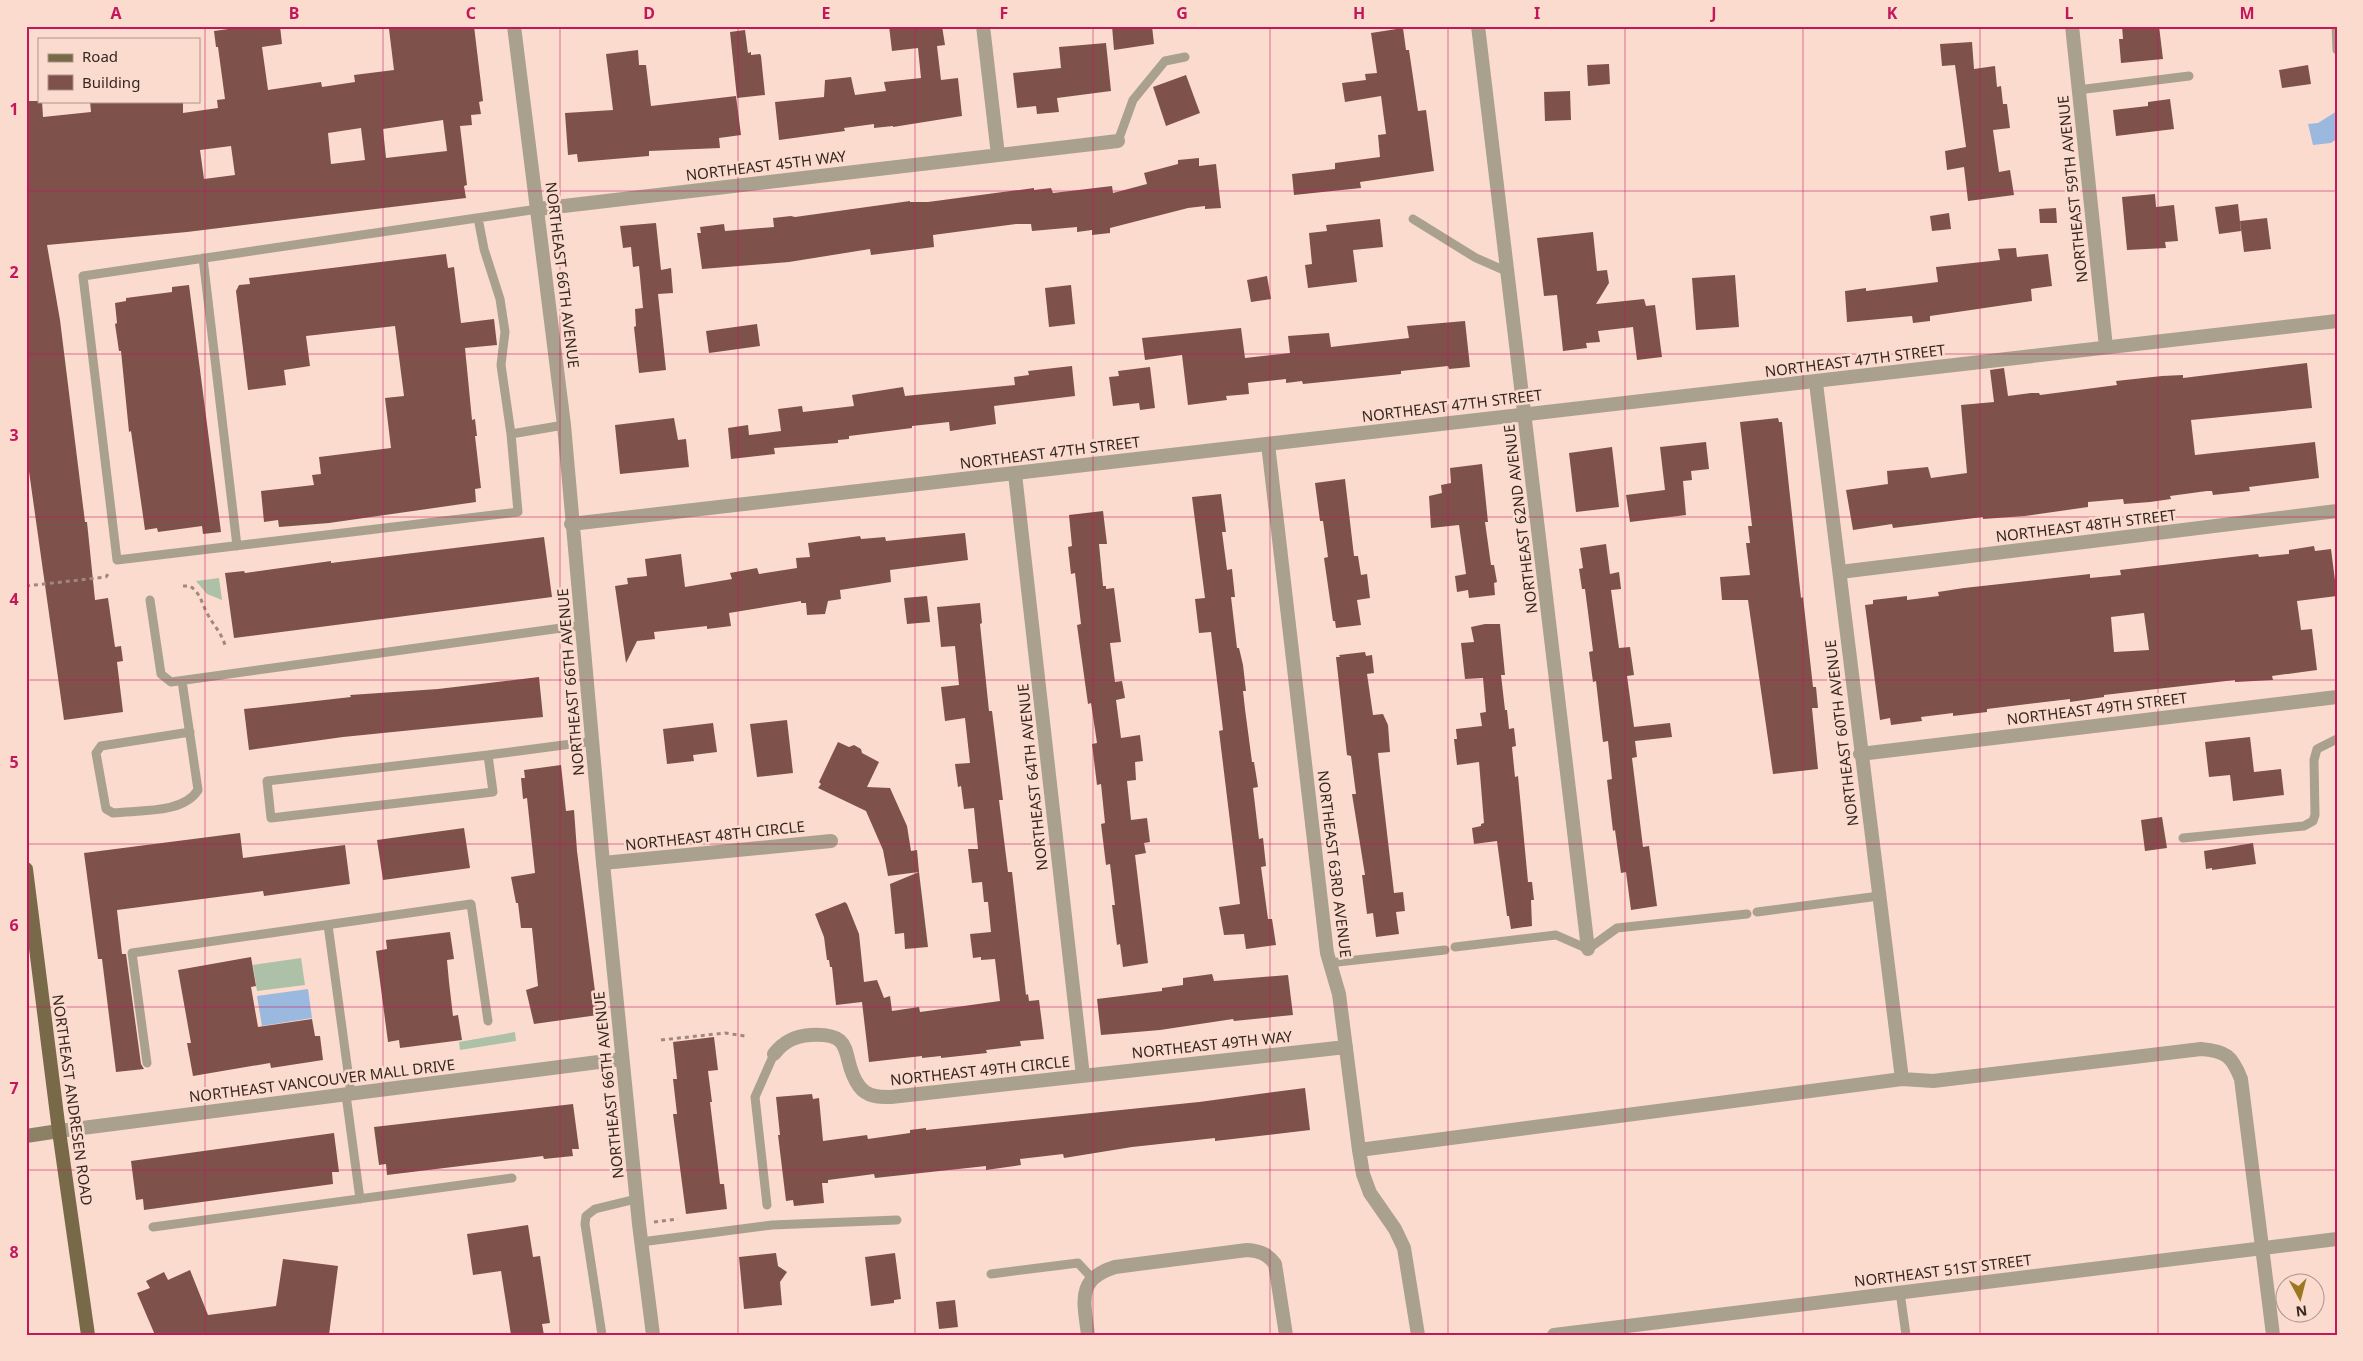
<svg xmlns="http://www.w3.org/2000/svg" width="2363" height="1361" font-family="'Noto Sans',sans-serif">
<rect width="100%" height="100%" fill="#fbdbce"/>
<path fill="#adc1a9" d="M219,578L222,600L207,594L196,581Z
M301,958L305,985L257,991L253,965Z
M515,1032L516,1041L460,1050L459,1042Z"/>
<path fill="#9bb9de" d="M2337,111V139L2331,143L2313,145L2308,124L2318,123Z
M308,989L312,1018L262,1026L257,996Z"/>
<path fill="#7e514a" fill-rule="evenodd" d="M250,26H280L282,44L262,47L268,90L321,82L322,87L355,82L354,75L394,70L389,29L414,26H474L483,101L479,102L481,114L471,115L472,125L460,126L467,185L464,186L466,198L187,232L47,245L60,320L85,522H87L95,600L108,598L115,647L121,646L123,661L117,662L123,712L64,720L26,450V101H42L43,117L91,112L90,101H183V113L218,108L217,100L225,99L218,47H216L214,31ZM443,120L447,151L386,158L383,129ZM361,128L365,160L331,164L328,133ZM231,146L235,175L204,179L200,150Z
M889,26H942L945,45L937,46L941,80L958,78L962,116L893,127V126L874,128V124L844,128L845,131L779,140L775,102L824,97L825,80L851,77L855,95L886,91L884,82L921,78L918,48L892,51Z
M1112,26H1152L1154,44L1114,50Z
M2122,26H2159L2163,59L2121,63L2119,39H2123Z
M1403,28L1406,50H1409L1418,111L1426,110L1434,171L1360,182L1361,188L1294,195L1292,174L1335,169V163L1380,157L1378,135L1386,134L1381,96L1345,102L1342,83L1366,80L1365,74L1377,73L1371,33Z
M745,30L748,53L751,52V55L760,54L761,56L765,95L737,98L730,32Z
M1972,42L1974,69L1995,66L1997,87L2001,86L2003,104H2007L2010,128L1993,130L1999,172L2010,170L2014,195L1968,201L1964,167L1947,170L1945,151L1966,147L1955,65L1942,66L1940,44Z
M1106,43L1111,91L1057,98L1059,112L1037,114L1036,106L1017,108L1013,73L1061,68L1059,47Z
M638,50L639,65H646L651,106L736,96L741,135L719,138L720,148L649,151V156L578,162L577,154L568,155L565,113L613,110L606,54Z
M1609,64L1610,84L1588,86L1587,65Z
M2308,65L2311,84L2282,88L2279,70Z
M1186,75L1200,113L1166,126L1153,87Z
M1570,91L1571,120L1545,121L1544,92Z
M2170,99L2174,129L2116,136L2113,110L2148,106V102Z
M1199,158V166L1216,164L1221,208L1205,209V206L1188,208L1110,228V233L1092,235V230L1077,232V227L1032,231L1031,224H1016L933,235L934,247L871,255L870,249L789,262L702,269L697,233H701L700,227L724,224L725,231L774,227L773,218L791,216L795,217L910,201V202H928L1034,188V190L1051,188L1053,193L1112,186L1113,193L1147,184L1144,173L1178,164V160Z
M2155,194L2156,207L2174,205L2178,241L2165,242L2166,248L2127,250L2122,197Z
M2238,204L2241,231L2219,234L2215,207Z
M2056,208L2057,223H2040L2039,209Z
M1949,213L1951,229L1932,231L1930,216Z
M2267,218L2271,249L2244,252L2240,221Z
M1380,219L1383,247L1353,250L1357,282L1308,288L1305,265L1312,264L1309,233L1327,231L1326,225Z
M656,223L661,270L671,268L673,293L658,294L666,370L639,373L634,327L636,326L635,309L643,308L639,266L633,267L631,247L623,248L620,226Z
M1593,232L1597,271L1607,270L1609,283L1596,304L1644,299L1646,306L1655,305L1662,357L1637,360L1633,327L1598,331L1600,342L1586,343L1587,348L1563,351L1557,295L1544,296L1537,238Z
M2016,248L2017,257L2048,254L2052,286L2031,289L2032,301L1930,316V321L1913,323L1912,316L1847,322L1845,291L1866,288V291L1938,282L1936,267L2000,260L1998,249Z
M446,254L448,268L454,267L461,323L494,319L497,345L465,348L472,420L475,419L477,436H475L481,488L475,489L476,502L329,523L279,527L278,520L264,522L261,491L314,485L312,475L321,474L319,457L391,448L385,398L404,396L395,326L306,336L310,366L284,370L286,385L248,390L236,291L239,285L250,284L249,278Z
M1735,275L1739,327L1696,330L1692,278Z
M1267,276L1271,299L1251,302L1247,280Z
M189,285L221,532L203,534L202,526L158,532L157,528L145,530L131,431L129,432L121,351H119L115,324L117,323L115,303L126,301V298L172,292V287Z
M1071,285L1075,324L1049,327L1045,288Z
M1465,321L1470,367L1449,369L1448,366L1401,371V374L1303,384L1302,381L1286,383V379L1248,383L1249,394L1226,396L1227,400L1188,405L1182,355L1145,360L1142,338L1241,328L1245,358L1290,353L1288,336L1329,333L1331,347L1409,338L1407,326Z
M757,324L760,346L709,353L706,331Z
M2307,363L2312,408L2191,420L2195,455L2315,442L2319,478L2249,487L2250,491L2213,495L2212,491H2207L2170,496L2171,499L2150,502L2124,504L2123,499L2088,502V507L2025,516L1983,519V517L1893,528L1892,524L1853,530L1846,490L1888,484L1887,471L1928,467L1931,478L1967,473L1961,405L1994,402L1990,370L2004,368L2008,396L2031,393H2039L2040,395L2117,385L2116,381L2162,376L2183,375V378Z
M1072,366L1075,396L994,406L996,424L950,431L949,422L912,426V428L849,436V439L838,440V443L774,448L775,454L731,459L728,428L748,425L749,435L781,431L778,409L802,406L803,412L854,406L852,395L903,387L905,396L1015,385L1014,377L1029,375L1028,371Z
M1150,367L1155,408L1140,410L1139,403L1113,406L1109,377L1119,376L1118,371Z
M674,418L678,440L686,439L689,467L620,474L615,425Z
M1778,418L1779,422H1782L1801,598L1803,597L1813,687H1816L1818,708H1812L1818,769L1773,774L1748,600H1722L1720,577L1750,575L1746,543H1750L1748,526H1752L1740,422Z
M1706,442L1709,469L1691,471L1692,480L1683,481L1686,515L1630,522L1626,495L1665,490L1660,447Z
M1612,447L1619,507L1576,512L1569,453Z
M1482,464L1488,522H1485L1491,565H1494L1497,582L1494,583L1495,595L1469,598L1468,590L1457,592L1455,576L1466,574L1459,525L1431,528L1429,496L1442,493L1441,485L1451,483L1450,468Z
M1345,479L1354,556H1358L1361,575L1367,574L1370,598L1357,600L1361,625L1336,628L1335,621H1333L1324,558L1328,557L1323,521H1320L1315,483Z
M1221,494L1226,532H1222L1227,570L1232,569L1235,597H1231L1237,648H1239L1243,665L1246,691H1243L1245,709L1252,762H1254L1258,787L1253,788L1259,839L1263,838L1266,866L1261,867L1268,919H1272L1276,945L1246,949L1244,934L1224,935L1219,907L1240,904L1219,731L1223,730L1211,632L1199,633L1195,599L1205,598L1192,497Z
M1103,511L1107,544H1099L1103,586H1106V589L1114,588L1121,642L1110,643L1115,682L1122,681L1125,698L1116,700L1121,738L1140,735L1143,761L1135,762L1136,780L1127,781L1131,820L1147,818L1150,842L1144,843L1146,853L1135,855L1148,963L1123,967L1120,944L1117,945L1112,905H1115L1110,864L1106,865L1101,824L1105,823L1101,784L1097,785L1092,744L1097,743L1091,703L1088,704L1077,625L1081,624L1075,573L1071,574L1068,547L1072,546L1069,515Z
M965,533L968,560L890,570L891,582L840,590L841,599L828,601L825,614L807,615L806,603H801V601L729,613L731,626L707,629V626L654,632L655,639L637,641L626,663L615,586L628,584L627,578L647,576L645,559L681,554L685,587L732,579L730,573L757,568L759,574L797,568L796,558L810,557L808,543L860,536L861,539L885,537L886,541Z
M544,537L552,597L234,638L225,573L244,571L245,573L331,561V563Z
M1606,544L1610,574L1619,572L1621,589L1611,590L1619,648L1630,647L1634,675L1627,676L1634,727L1670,723L1672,737L1635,741L1637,757L1632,758L1643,847L1649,846L1657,906L1631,910L1626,872L1621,873L1615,830L1613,831L1607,780L1612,779L1608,741L1603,742L1596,681L1593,682L1589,652L1593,651L1585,589H1582L1579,569L1583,568L1580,548Z
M2314,546L2315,551L2331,549L2337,596L2297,601L2301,630L2312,629L2317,670L2272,676L2273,680L2235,682V680L2104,695V697L2070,702V699L1987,709V712L1953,716V713L1921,717L1922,721L1891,725L1890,718L1880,720L1865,605L1873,604V600L1907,596V600L1939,596L1938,592L1964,588L2090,574V578L2121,575L2120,570L2258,554L2259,557L2289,554V550ZM2144,613L2149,650L2114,652L2111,617Z
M927,596L930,622L907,624L904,598Z
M980,603L982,623L980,624L989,711H992L1003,800H999L1008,872H1012L1026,995L1028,994L1029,1001L1039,1000L1044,1039L1020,1041L1021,1046L986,1050L987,1053L941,1058V1056L922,1058V1056L869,1062L862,1002L836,1005L832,967H830L829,960H827L824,937L815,914L845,902L847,904L859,934L864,982L877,980L884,998L890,996L892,1011L919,1007L920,1012L1000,1001L995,959L981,960V957L973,958L970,934L991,932L988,902H984L982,882L972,883L968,849H978L974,808L964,809L961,786L958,787L955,764L970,763L965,718L945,721L941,687L959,685L955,646L941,647L937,607Z
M1485,624H1500L1505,675H1501L1505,710H1507L1509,729L1514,728L1516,746L1512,747L1515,777L1518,776L1528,882H1532L1534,900H1531L1532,926L1511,929L1509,916H1507L1497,841L1474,844L1472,828L1481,826V824L1484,823L1479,762L1457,765L1454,739H1457L1456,729L1482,726L1480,713L1486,712L1483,678L1465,679L1461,643L1474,642L1471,627Z
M1365,652L1366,656L1372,655L1374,673L1367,674L1373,715L1383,714L1388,725L1390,752L1378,753L1380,773L1394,893L1403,892L1405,911L1396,912L1399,934L1376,937L1373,913L1367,914L1362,875H1365L1352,794H1356L1351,756L1347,755L1336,657H1340L1339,655Z
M539,677L543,717L343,737L249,750L244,709L351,697L350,695L438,689Z
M787,720L793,773L757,777L750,724Z
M713,723L717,752L693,755L694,761L667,764L663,729Z
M2250,737L2254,772L2281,769L2284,795L2233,801L2230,775L2209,777L2205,742Z
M838,742L849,747L854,745L861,749L862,753L879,762L867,787L890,788L907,826L911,851L917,850L919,872L888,876L883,850L866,811L818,788L821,784L819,782Z
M561,765L566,811L574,810L577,851L598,1015L534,1024L526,990L538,986L532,928H521L518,903H516L511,877L535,873L527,798L523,799L521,778H525L524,770Z
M2162,817L2167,848L2145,851L2141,820Z
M464,828L470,868L383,880L377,840Z
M240,833L243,858L345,845L350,884L264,896L263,891L117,910L122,954H126L141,1064L144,1069L116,1072L102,959H98L84,853Z
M2253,843L2256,864L2212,870V868L2206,869L2204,851Z
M919,872L928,947L905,949L904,933L895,934L890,884Z
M450,932L454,959L447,960L449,982L453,1016L458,1015L462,1040L400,1048L399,1040L388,1042L376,951L387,949L386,940Z
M251,957L256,986L251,987L258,1027L312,1019L315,1036H320L323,1060L271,1068L270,1063L193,1076L187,1043H191L178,970Z
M1212,974L1214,981L1288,975L1293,1015L1234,1021L1233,1019L1160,1030L1101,1035L1097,999L1162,991V988L1183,985V978Z
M714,1037L718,1070L708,1071L712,1102H710L720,1184H724L727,1209L686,1214L673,1114H677L673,1079H677L673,1042Z
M1305,1088L1310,1130L1215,1141V1138L1132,1147L1064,1158L1063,1154L1020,1159L1021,1165L986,1170V1166L875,1178L874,1174L828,1180V1183H822L824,1203L794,1206L793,1200L786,1201L778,1135H780L776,1097L812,1094L813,1099L819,1098L823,1141L867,1135L868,1139L910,1133V1130L926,1128V1130L1199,1102Z
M573,1104L579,1149H572L573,1156L544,1159L543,1156L387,1175L386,1164L379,1165L374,1127Z
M334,1133L339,1172H332L333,1184L144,1210L143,1199L136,1200L131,1161Z
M528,1225L533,1257L540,1256L550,1323L542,1324L544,1335H511L501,1271L473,1275L467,1234Z
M776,1253L778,1266L787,1272L780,1282L782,1305L744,1309L739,1257Z
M895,1253L901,1299L894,1300V1303L871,1306L865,1257Z
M283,1259L338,1266L329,1335H155L137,1293L150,1288L146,1281L164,1272L168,1280L190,1270L208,1315L276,1306Z
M955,1300L958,1327L939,1329L936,1302Z"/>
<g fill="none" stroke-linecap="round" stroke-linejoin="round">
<path stroke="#a0887f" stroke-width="3" stroke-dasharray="4 4" stroke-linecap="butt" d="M26,586L106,577L110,571
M183,586H190C201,594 201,602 207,613C213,625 221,632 225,645
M661,1040L725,1033L745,1036
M654,1222L678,1219"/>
<path stroke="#a9a18e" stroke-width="9" d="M2336,26L2337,50
M2078,90L2189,76
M1118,141L1133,100L1165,61L1185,57
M538,209L83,276L117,560L518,512L511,434L564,425
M478,218L484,249L500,299L505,332L501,365L511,434
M1413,219L1476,258L1508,272
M203,258L237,546
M150,600L161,674L171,682L583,625
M182,681L198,790C183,814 139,810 113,813L106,809L96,753L101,746L190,732
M488,755L267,781L271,818L493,792L488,755L594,741
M2183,838L2304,826L2313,821L2315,815L2314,760L2317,749L2337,739
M1757,912L1879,896
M328,925L351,1094
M1455,947L1556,935L1588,949L1617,928L1747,914
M1329,963L1445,950
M147,1063L132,953L471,904L488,1021
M346,1095L360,1199
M767,1205L755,1097L774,1054
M153,1227L512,1178
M641,1242L772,1225L897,1220
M991,1274L1078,1263L1092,1278
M1900,1292L1906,1335
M602,1335L585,1224L586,1216L595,1209L636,1199"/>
<path stroke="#a9a18e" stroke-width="14" d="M983,26L998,155
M1478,26L1588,949
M2072,26L2106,347
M538,209L1118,141
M1816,383L1902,1079
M1268,444L1327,953L1339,994L1359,1150L1363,1174L1370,1193L1395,1229L1404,1248L1418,1335
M1015,474L1083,1076
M1840,572L2337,511
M1860,754L2337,697
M603,863L831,841
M774,1054C784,1041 795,1036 810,1035C859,1032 839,1059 859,1086C867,1097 879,1097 891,1097L1346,1047
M1359,1150L1902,1079L1933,1081L2201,1049C2226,1051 2232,1056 2241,1079L2273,1335
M1088,1335C1084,1301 1076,1279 1115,1267L1247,1250C1260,1251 1268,1254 1275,1264L1286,1335
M1554,1335L2337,1239"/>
<path stroke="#a9a18e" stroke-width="14" d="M514,26L564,425L603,863L639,1224L653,1335
M571,524L2337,321
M59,1131L622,1059"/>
<path stroke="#8d8165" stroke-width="14" d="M26,1136L59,1131"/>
<path stroke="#786a48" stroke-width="14" d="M26,869L59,1131L88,1335"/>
</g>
<path fill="none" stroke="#c2185b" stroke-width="1" stroke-opacity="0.55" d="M205,26V1335M383,26V1335M560,26V1335M738,26V1335M915,26V1335M1093,26V1335M1270,26V1335M1448,26V1335M1625,26V1335M1803,26V1335M1980,26V1335M2158,26V1335M26,191H2337M26,354H2337M26,517H2337M26,680H2337M26,844H2337M26,1007H2337M26,1170H2337"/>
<g text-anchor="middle" stroke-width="5" stroke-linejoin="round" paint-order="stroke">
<g font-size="15" fill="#352721" stroke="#fbdbce">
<text transform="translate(766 166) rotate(-7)" y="5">NORTHEAST 45TH WAY</text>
<text transform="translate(2073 189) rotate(-96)" y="5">NORTHEAST 59TH AVENUE</text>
<text transform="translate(562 275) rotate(83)" y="5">NORTHEAST 66TH AVENUE</text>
<text transform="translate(1855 361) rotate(-7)" y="5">NORTHEAST 47TH STREET</text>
<text transform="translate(1452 406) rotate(-7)" y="5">NORTHEAST 47TH STREET</text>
<text transform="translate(1050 453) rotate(-7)" y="5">NORTHEAST 47TH STREET</text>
<text transform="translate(1521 519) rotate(-97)" y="5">NORTHEAST 62ND AVENUE</text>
<text transform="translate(2086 526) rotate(-7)" y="5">NORTHEAST 48TH STREET</text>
<text transform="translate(571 682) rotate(-95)" y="5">NORTHEAST 66TH AVENUE</text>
<text transform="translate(2097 709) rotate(-7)" y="5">NORTHEAST 49TH STREET</text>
<text transform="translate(1842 733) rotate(-97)" y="5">NORTHEAST 60TH AVENUE</text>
<text transform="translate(1033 777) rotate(-96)" y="5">NORTHEAST 64TH AVENUE</text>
<text transform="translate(715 836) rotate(-6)" y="5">NORTHEAST 48TH CIRCLE</text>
<text transform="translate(1334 864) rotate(83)" y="5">NORTHEAST 63RD AVENUE</text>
<text transform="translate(1212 1045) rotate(-6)" y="5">NORTHEAST 49TH WAY</text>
<text transform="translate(980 1071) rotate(-6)" y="5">NORTHEAST 49TH CIRCLE</text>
<text transform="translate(322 1081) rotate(-7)" y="5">NORTHEAST VANCOUVER MALL DRIVE</text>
<text transform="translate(609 1085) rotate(-96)" y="5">NORTHEAST 66TH AVENUE</text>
<text transform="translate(72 1100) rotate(82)" y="5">NORTHEAST ANDRESEN ROAD</text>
<text transform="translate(1943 1271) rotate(-7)" y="5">NORTHEAST 51ST STREET</text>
</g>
</g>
<rect width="2363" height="1361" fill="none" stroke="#fbdbce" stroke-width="55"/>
<rect x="38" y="38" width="162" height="65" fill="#fbdbce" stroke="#ac9389"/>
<rect x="48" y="54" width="25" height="8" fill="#786a48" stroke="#ac9389"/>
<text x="82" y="62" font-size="15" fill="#352721">Road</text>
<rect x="48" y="75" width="25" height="15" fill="#7e514a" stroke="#ac9389"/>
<text x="82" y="88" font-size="15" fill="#352721">Building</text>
<g transform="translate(2300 1298) rotate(173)"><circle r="24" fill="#fbdbce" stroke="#ac9389"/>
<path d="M0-4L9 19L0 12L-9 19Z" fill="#9b7722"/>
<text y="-8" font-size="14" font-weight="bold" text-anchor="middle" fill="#352721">N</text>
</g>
<rect x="28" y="28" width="2308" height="1306" fill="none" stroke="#c2185b" stroke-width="2"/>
<g font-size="16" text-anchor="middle" font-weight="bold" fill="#c2185b">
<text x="116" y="19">A</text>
<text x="294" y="19">B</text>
<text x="471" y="19">C</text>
<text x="649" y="19">D</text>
<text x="826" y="19">E</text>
<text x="1004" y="19">F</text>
<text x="1182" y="19">G</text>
<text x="1359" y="19">H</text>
<text x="1537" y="19">I</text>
<text x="1714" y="19">J</text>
<text x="1892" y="19">K</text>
<text x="2069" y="19">L</text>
<text x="2247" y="19">M</text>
<text x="14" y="115">1</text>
<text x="14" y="278">2</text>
<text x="14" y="441">3</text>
<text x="14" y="605">4</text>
<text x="14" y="768">5</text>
<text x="14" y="931">6</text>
<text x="14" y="1094">7</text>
<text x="14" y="1258">8</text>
</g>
</svg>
